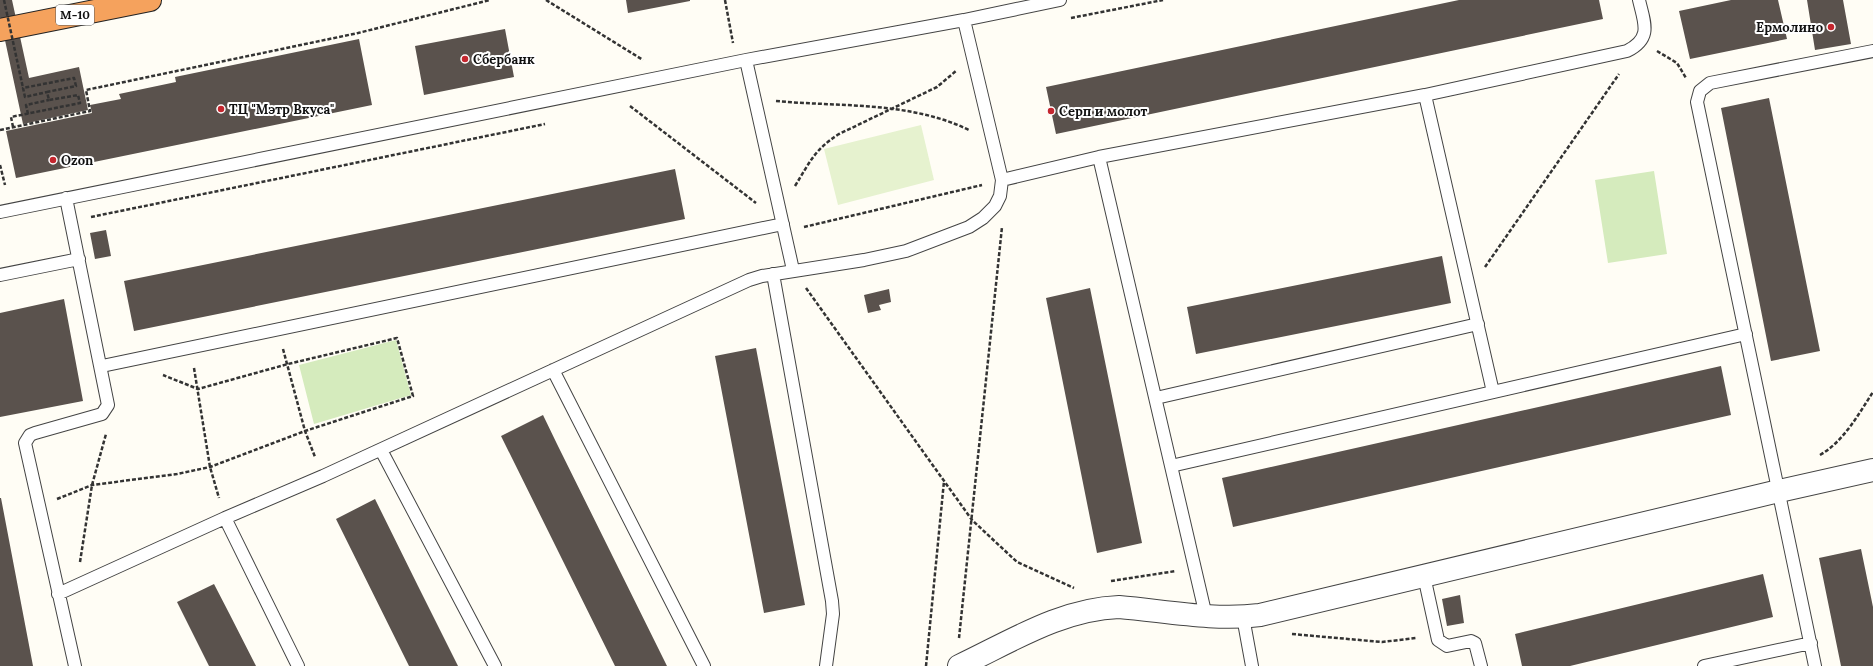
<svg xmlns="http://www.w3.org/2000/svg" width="1873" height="666" font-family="Lora,serif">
<rect width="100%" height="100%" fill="#fffdf5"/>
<path fill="#d5ebbd" d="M1654,171L1667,254L1608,263L1595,180Z
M396,340L411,395L314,424L299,365Z"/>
<path fill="#e6f2cf" d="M921,125L934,180L838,205L824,149Z"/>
<path fill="#5a524d" d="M0,0H12L29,78L79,67L88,110L23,124L0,17Z
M626,0H690V1L628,13Z
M1459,0H1599L1603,19L1056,134L1046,87Z
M1731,0H1778L1787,39L1690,59L1679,11Z
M1807,0H1843L1851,44L1815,50Z
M505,29L514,77L424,95L415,46Z
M359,39L372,105L16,178L6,131L92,113L90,105L121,99L119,94L176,82L175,77Z
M1769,98L1820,351L1771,361L1721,108Z
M675,169L685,219L134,331L124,281Z
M106,230L111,256L95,259L90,233Z
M1442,256L1451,303L1196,354L1187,307Z
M1090,288L1142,543L1097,553L1046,298Z
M889,289L891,302L879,305L881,310L868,313L864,295Z
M64,299L83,401L0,417V313Z
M756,348L805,605L764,613L715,356Z
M1721,366L1731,415L1233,527L1222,478Z
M543,415L557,444L667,666H615L501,436Z
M0,498H1L33,666H0Z
M375,499L418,586L458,666H409L336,519Z
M1861,549L1873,607V666H1841L1819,558Z
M1763,574L1773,617L1570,666H1522L1515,634Z
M214,584L229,613L256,666H209L177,602Z
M1460,595L1464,623L1447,626L1442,599Z"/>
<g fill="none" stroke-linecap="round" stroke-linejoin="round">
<g stroke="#444" stroke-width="14">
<path id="lane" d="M746,60L793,270
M1425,95L1493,392
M1099,157L1206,616
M1002,180L1099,157L1425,95L1627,51C1653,38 1644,22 1639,0
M66,198L108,405L102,414L35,433L30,435L25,443L75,666
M0,212L746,60L964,20L1060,0
M773,274L832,601L833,614L826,666
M0,275L79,259
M102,366L783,224
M553,370L704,666
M1156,398L1478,324
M381,450L495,666
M1171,466L1746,334
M225,518L298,666
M1424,576L1438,640L1447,646L1471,641L1475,643L1481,666
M58,594L225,518L323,476L749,280L762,276L864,260L906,251L969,227L983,218L995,206L1000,196L1002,180L964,20
M1243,617L1252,666
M1704,666L1811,643
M1815,666L1697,102L1700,91L1710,83L1873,51"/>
</g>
<g stroke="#444" stroke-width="24">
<path id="street" d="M959,666C1010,642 1061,609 1119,607C1166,611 1214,621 1260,615L1779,491L1873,470"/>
</g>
<g stroke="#222" stroke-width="24">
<path id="highway" d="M0,30L150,0"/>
</g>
<path stroke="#333" stroke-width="2.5" stroke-dasharray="4 2" stroke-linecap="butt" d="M546,0L643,60
M725,0L733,43
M1071,18L1163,0
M1657,51L1677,63L1686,78
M776,101C840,107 909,101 969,130
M630,106L756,203
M28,114L26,105L49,100
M13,127L11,117L80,103L78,95L49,100L47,92L76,86L74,78L23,88L25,97L47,92
M0,130L90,111L86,90L358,33L490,0
M0,165L5,185
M795,186C810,162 814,150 839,134L937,87L956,71
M91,217L545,124
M804,227L982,185
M1485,267L1619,74
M806,288L972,520L1017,562L1074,588
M283,349L305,431L315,457
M194,368L210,467L219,498
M1820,455C1844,441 1858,415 1873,392
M57,499L92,485L177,474L210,467L305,431L413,396L397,338L288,364L198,389L163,375
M80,562L92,485L106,434
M1111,581L1176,571
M1292,634L1382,642L1416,638
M959,638L1002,227
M926,666L944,481"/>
<use href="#lane" stroke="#fff" stroke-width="12"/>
<use href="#street" stroke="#fff" stroke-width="22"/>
<use href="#highway" stroke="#f5a25d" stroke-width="22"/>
<path stroke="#333" stroke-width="2.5" stroke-dasharray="4 2" stroke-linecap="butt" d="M4,0L23,88"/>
</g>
<g fill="#c4262e" stroke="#fff" stroke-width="1.5">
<circle cx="1831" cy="27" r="4"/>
<circle cx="465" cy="59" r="4"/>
<circle cx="221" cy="109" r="4"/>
<circle cx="1051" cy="111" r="4"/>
<circle cx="53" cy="160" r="4"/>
</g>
<g text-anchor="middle" stroke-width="4" stroke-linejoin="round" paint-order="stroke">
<rect fill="#fff" stroke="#585858" stroke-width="1" x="56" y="5" width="38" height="20" rx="3"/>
<g font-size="12" font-weight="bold" fill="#111">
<text x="75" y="19">М-10</text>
</g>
<g font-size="13" font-weight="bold" fill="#111" stroke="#fff" text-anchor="start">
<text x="1823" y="32" text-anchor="end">Ермолино</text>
<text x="473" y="64">Сбербанк</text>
<text x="229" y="114">ТЦ "Мэтр Вкуса"</text>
<text x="1059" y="116">Серп и молот</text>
<text x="61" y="165">Ozon</text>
</g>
</g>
</svg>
